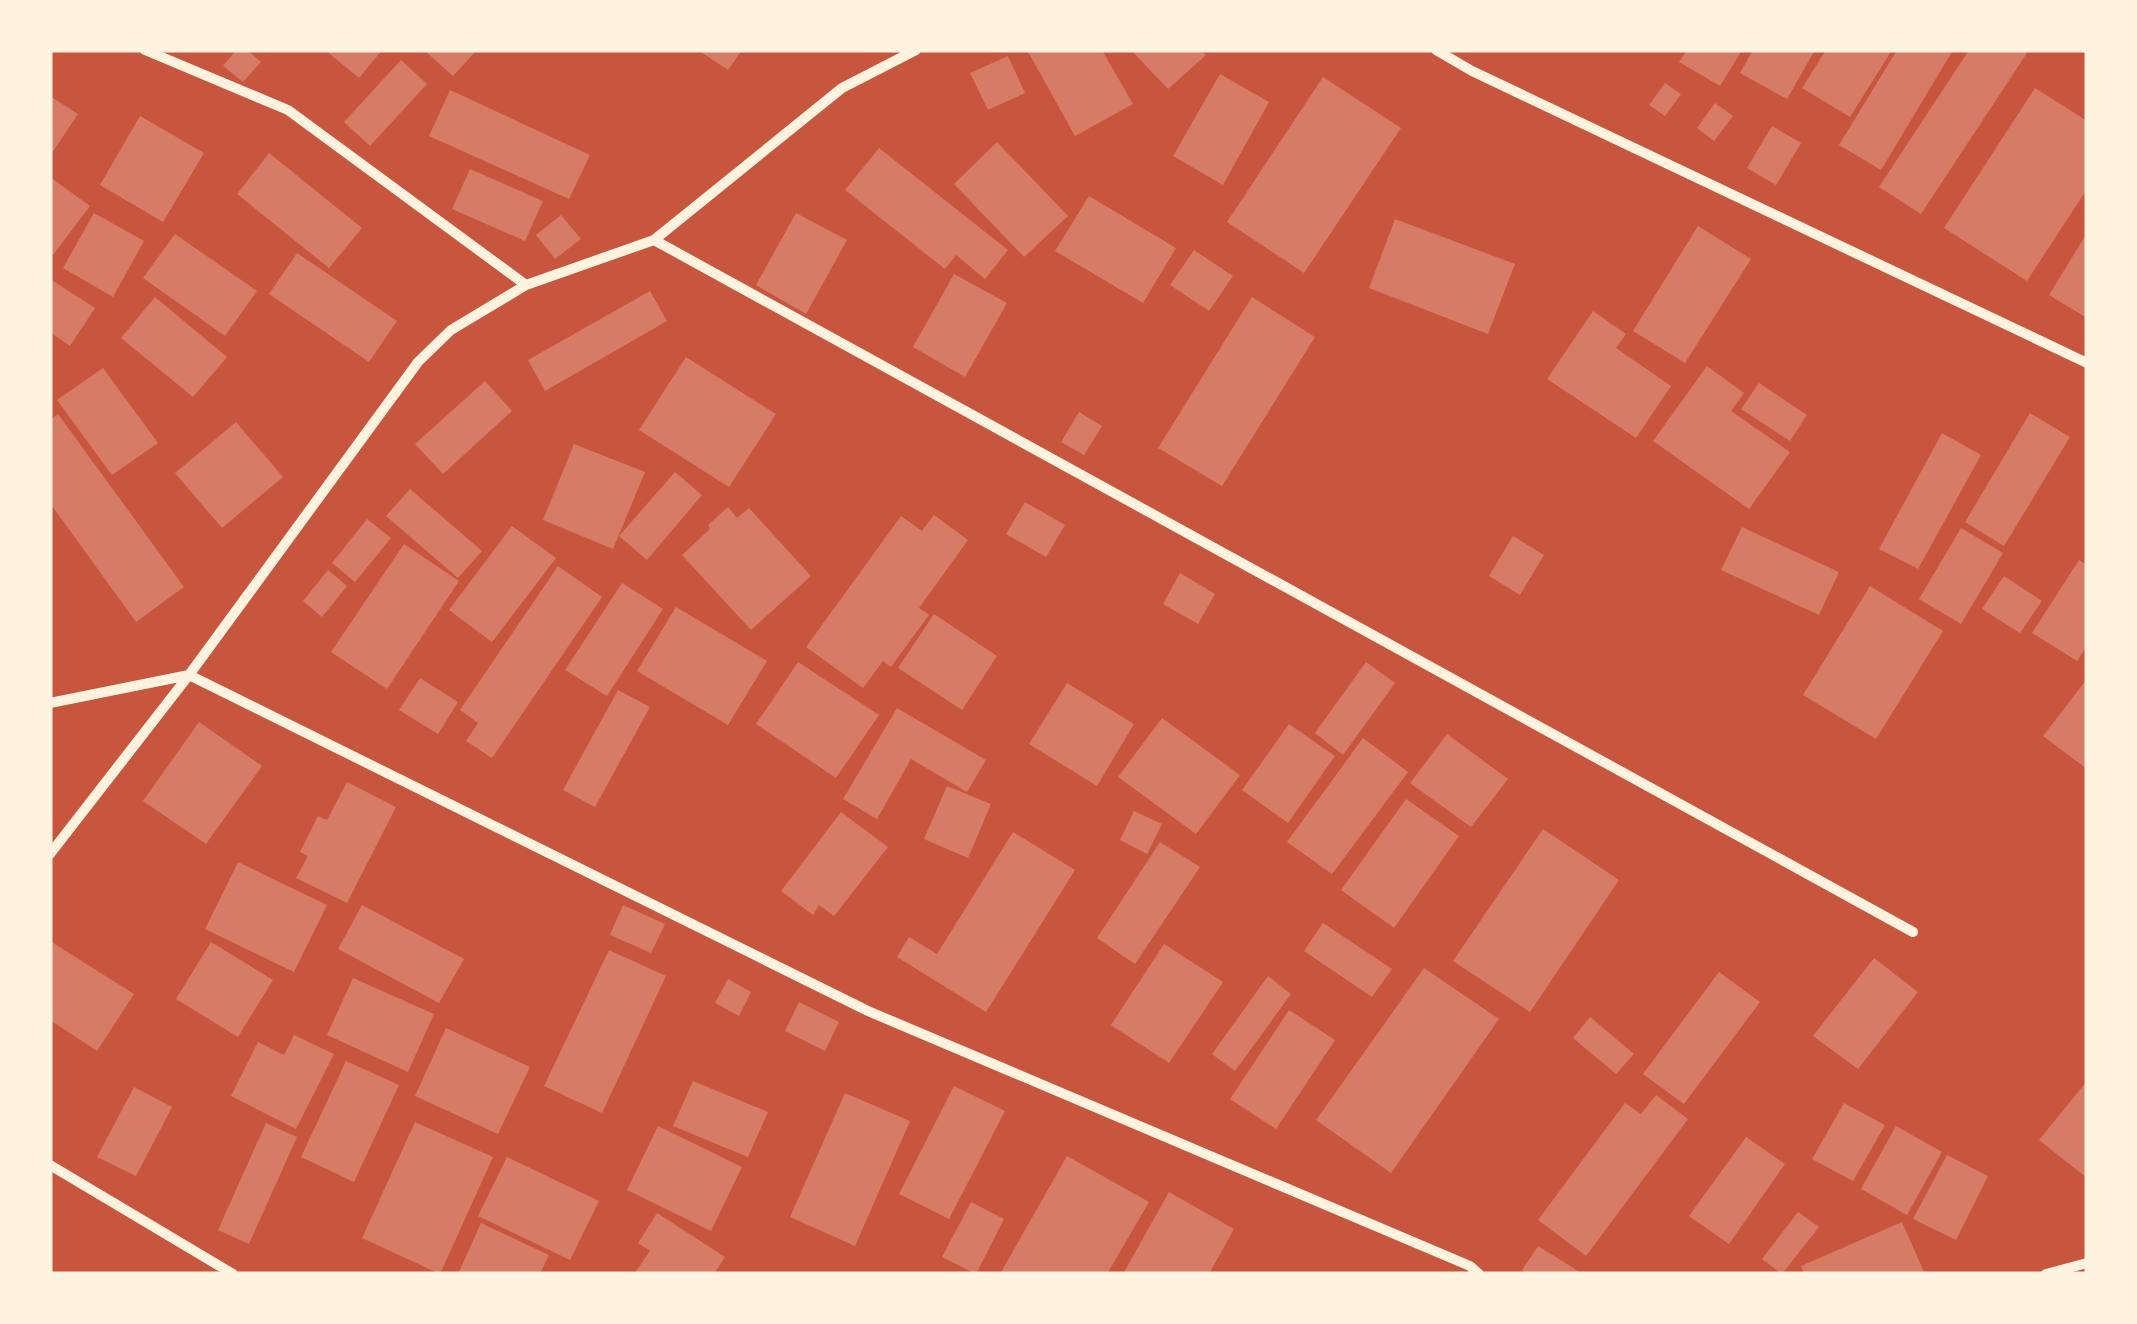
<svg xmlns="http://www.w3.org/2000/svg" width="2137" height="1324" font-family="Inter,sans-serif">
<rect width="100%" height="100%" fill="#c8553d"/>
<path fill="#d67c66" d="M236,50H247L261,62L243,82L223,66Z
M325,50H382L359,78Z
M424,50H477L453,76Z
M698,50H742L728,70Z
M1027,50H1102L1133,104L1075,136Z
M1131,50H1201L1206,55L1168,89Z
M1687,50H1742L1720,86L1679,62Z
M1753,50H1815L1787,99L1740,73Z
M1826,50H1892L1850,117L1802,88Z
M1897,50H1953L1881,170L1839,145Z
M1969,50H2022L2027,53L1921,214L1879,187Z
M1008,56L1025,93L988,110L970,73Z
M401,60L427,84L370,146L344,122Z
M1220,74L1269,102L1223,185L1173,156Z
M1323,77L1401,128L1304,273L1227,222Z
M1665,83L1681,94L1665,116L1649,105Z
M2035,88L2087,121V189L2027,281L1944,228Z
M450,90L590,155L569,199L429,136Z
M50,96L78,114L50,156Z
M1715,103L1733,116L1714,141L1697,128Z
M140,116L204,153L163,222L100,185Z
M1772,126L1801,143L1776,185L1747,168Z
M997,142L1068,216L1024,257L954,184Z
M879,148L1008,250L985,279L956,255L945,269L845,190Z
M269,153L362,228L329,268L237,194Z
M470,169L543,201L525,241L452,209Z
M50,177L90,206L53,255L50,253Z
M1089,196L1176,248L1143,303L1055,251Z
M94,213L144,241L113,297L63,268Z
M796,213L847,240L806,314L756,285Z
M561,215L581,239L555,259L536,235Z
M1395,219L1515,264L1488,334L1369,288Z
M1698,226L1751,259L1685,363L1633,331Z
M2087,233V318L2049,295Z
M175,234L257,291L225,336L143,278Z
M1194,250L1233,276L1209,311L1170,285Z
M297,253L397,321L369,362L269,294Z
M954,274L1007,303L965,377L913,347Z
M50,279L95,308L70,346L50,332Z
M650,291L667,321L545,391L528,360Z
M155,297L227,357L193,397L121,338Z
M1252,297L1315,337L1222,486L1158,448Z
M1593,311L1626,334L1616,348L1671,386L1636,438L1547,379Z
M686,357L776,414L729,487L639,430Z
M1707,366L1744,393L1731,411L1790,452L1749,509L1653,441Z
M103,368L158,443L112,475L57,400Z
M485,381L512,411L443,474L415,444Z
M1759,383L1807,415L1790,441L1741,409Z
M1079,412L1102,426L1084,455L1061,442Z
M2030,413L2070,437L2004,546L1965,522Z
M58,414L184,587L136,622L50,503V420Z
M236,422L283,477L222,528L175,473Z
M1942,433L1981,455L1918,569L1879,549Z
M574,444L645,472L613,549L543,520Z
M675,472L702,495L647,560L619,536Z
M410,489L482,551L458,578L386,516Z
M1025,502L1065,525L1046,557L1006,534Z
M728,507L737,518L749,508L811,576L751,630L682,555L710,529L708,525Z
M934,515L968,540L919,608L929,615L891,667L883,661L863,688L806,647L901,516L922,531Z
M367,519L391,538L355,582L332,563Z
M512,526L556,558L492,642L449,610Z
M1742,527L1839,572L1819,615L1721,570Z
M1961,528L2003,553L1961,624L1919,599Z
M1513,536L1544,555L1520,595L1489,576Z
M404,544L459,581L387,689L331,652Z
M2079,560L2087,565V646L2077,661L2032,633Z
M558,566L602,597L492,758L466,741L478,723L460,710Z
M328,570L347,586L322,617L303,601Z
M1180,573L1215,594L1198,624L1163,604Z
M2004,576L2042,601L2020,633L1982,609Z
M622,583L663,609L607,696L565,670Z
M1870,586L1943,631L1876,739L1803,695Z
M676,607L767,661L728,725L637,671Z
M934,614L997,656L962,710L898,668Z
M798,662L879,715L836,778L756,724Z
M1366,662L1395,683L1343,755L1315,733Z
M420,678L458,702L438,734L399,710Z
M2087,679V769L2043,736Z
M1067,683L1134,724L1097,786L1029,744Z
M618,690L650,707L595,807L563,790Z
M897,708L986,760L967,792L911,759L877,819L843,799Z
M1162,718L1240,775L1196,834L1118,777Z
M199,722L262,766L206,844L143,801Z
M1289,724L1335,756L1288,823L1242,790Z
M1447,734L1508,779L1471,827L1410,783Z
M1363,738L1408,772L1332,874L1287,842Z
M347,782L396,807L347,903L296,878L308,856L300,852L318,816L327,820Z
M947,786L991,804L968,858L924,839Z
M1406,799L1459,836L1394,928L1341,890Z
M1134,811L1162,824L1147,854L1120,840Z
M841,812L888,847L834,916L819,905L813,915L781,891Z
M1543,829L1619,880L1530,1012L1453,961Z
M1013,832L1075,870L986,1012L897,957L909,937L937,954Z
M1160,842L1200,867L1135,964L1097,938Z
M238,862L327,905L294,972L205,929Z
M362,905L464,959L439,1003L338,949Z
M623,905L665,924L651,953L610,935Z
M1323,923L1392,969L1372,997L1304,951Z
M50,941L134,994L97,1051L50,1020Z
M211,942L273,980L238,1037L176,999Z
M1164,944L1223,982L1169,1063L1111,1025Z
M609,950L666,976L602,1113L544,1086Z
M1874,958L1918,992L1858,1069L1813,1036Z
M1424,968L1499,1019L1391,1173L1316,1120Z
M1719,972L1760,1002L1684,1104L1643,1074Z
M1268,976L1291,994L1235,1071L1212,1054Z
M353,978L434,1014L408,1072L327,1035Z
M728,979L751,992L739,1016L715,1003Z
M799,1002L839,1022L825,1051L785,1031Z
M1289,1010L1335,1040L1276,1129L1230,1099Z
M1590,1017L1634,1054L1616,1074L1573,1038Z
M446,1028L530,1067L498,1134L415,1096Z
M294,1035L334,1054L296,1129L231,1096L258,1042L284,1055Z
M346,1061L399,1085L354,1182L301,1157Z
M693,1081L768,1112L748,1157L673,1126Z
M2087,1081V1178L2039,1140Z
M954,1086L1005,1111L949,1219L899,1194Z
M134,1087L172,1107L136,1176L97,1157Z
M845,1093L910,1121L855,1246L790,1217Z
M1656,1095L1688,1119L1586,1256L1538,1220L1625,1103L1641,1114Z
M1844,1103L1885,1125L1853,1181L1812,1159Z
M415,1122L493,1157L440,1274L362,1238Z
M266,1123L297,1137L249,1244L218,1230Z
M658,1126L742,1167L711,1231L627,1190Z
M1896,1126L1942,1152L1907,1215L1861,1189Z
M1746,1137L1785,1164L1729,1244L1689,1216Z
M1947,1155L1988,1176L1956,1240L1913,1219Z
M1067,1156L1149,1202L1107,1274H1000Z
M507,1157L599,1201L570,1260L478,1216Z
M1169,1192L1234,1229L1209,1274H1123Z
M971,1202L1004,1219L976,1274L942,1257Z
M1798,1212L1819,1227L1782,1274L1762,1259Z
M657,1213L725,1257L714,1274H634L650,1251L638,1243Z
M1902,1222L1925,1274H1804L1801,1266Z
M481,1223L549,1255L540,1274H458Z
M1538,1246L1583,1274H1528L1522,1270Z"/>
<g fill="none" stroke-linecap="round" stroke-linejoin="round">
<path stroke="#fff3e0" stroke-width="10" d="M145,50L288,110L526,285
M1436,50L1472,71L2087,363
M654,240L1913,932
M50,703L189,675L868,1011L1470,1266L1479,1274
M50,854L189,675L418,362L451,330L526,285L654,240L842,88L916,50
M50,1165L233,1274
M2046,1274L2087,1263"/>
</g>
<rect width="2137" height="1324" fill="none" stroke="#fff3e0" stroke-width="105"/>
</svg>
